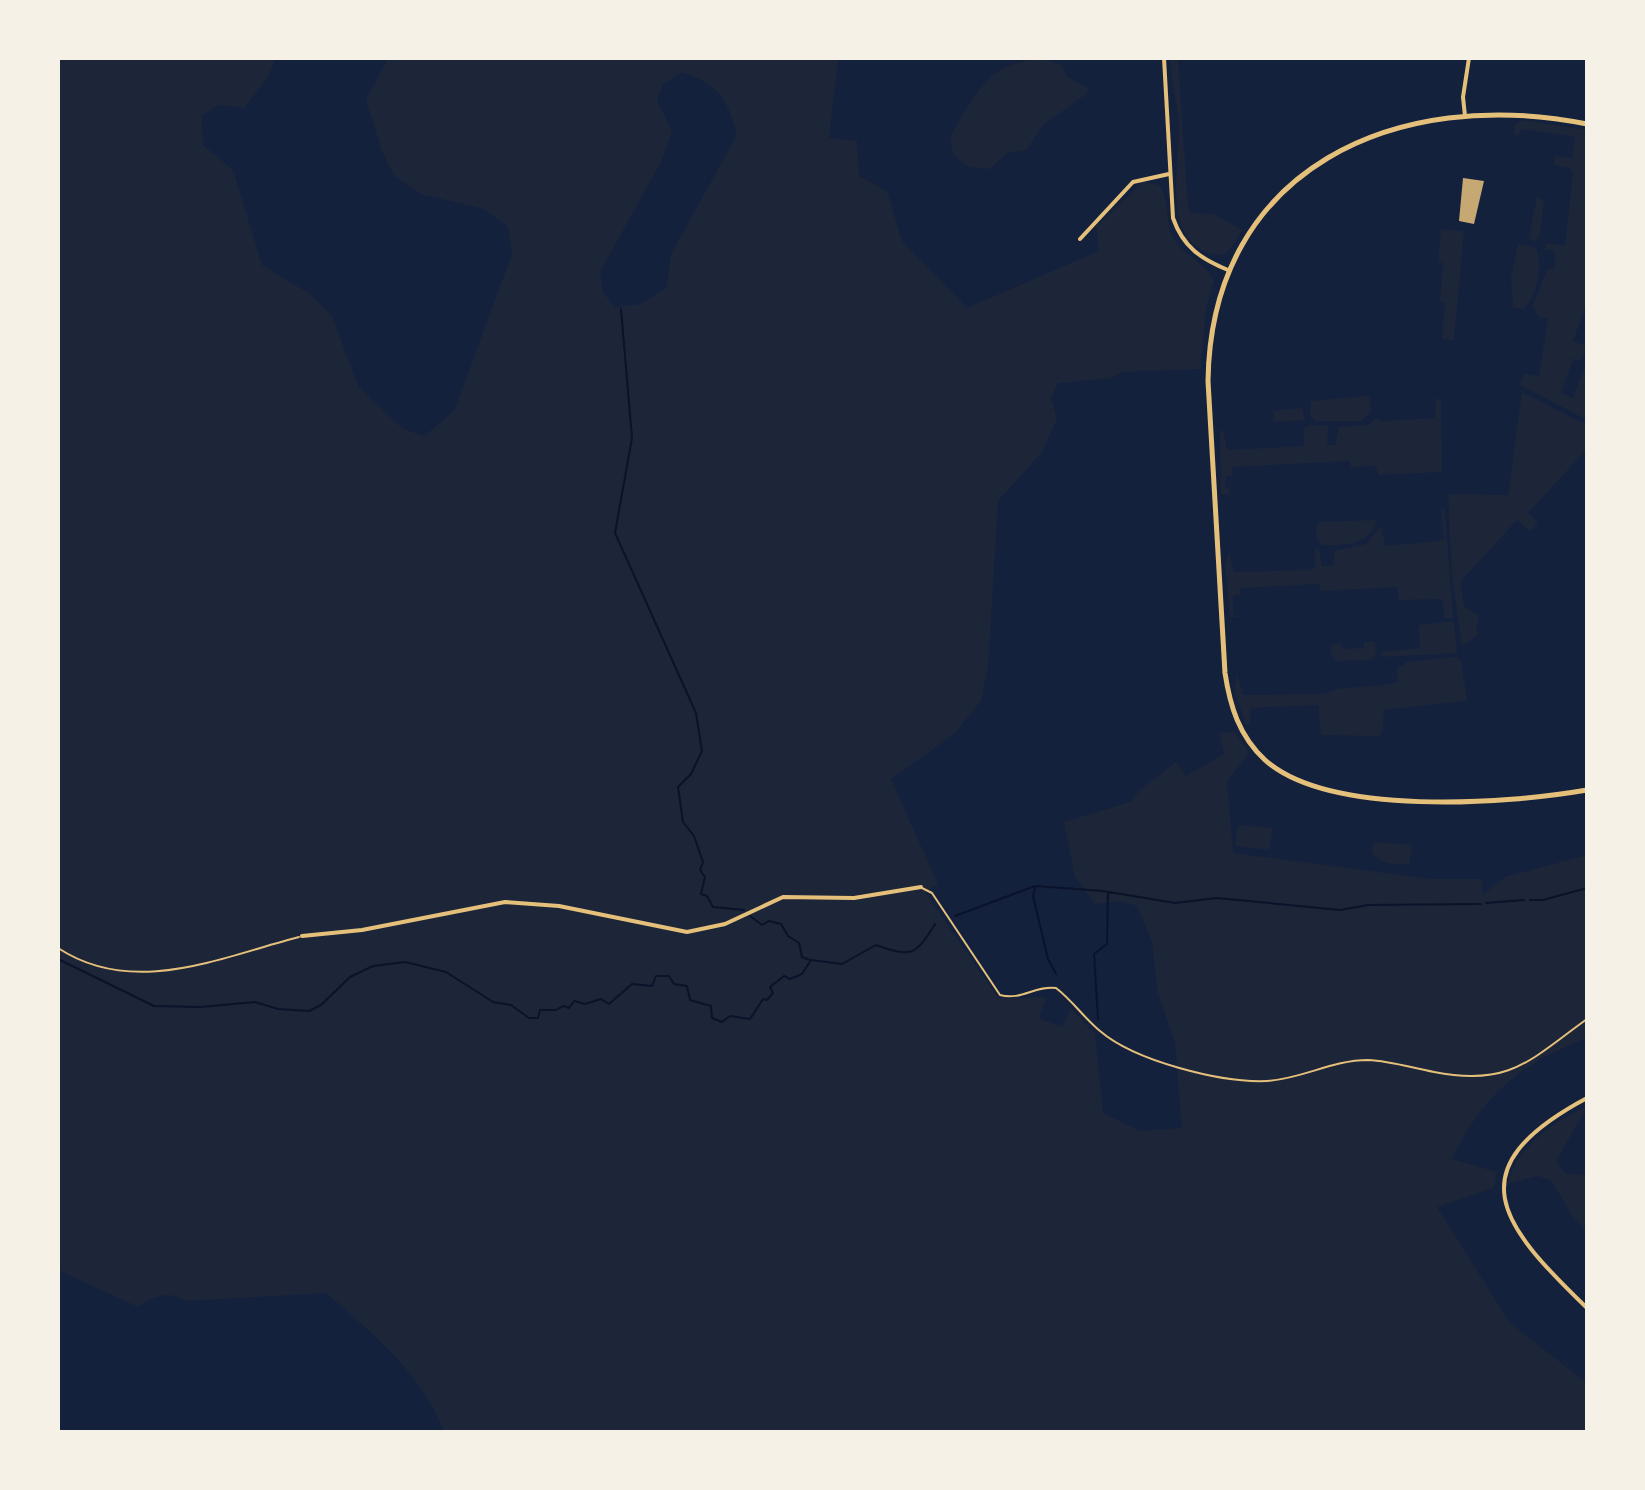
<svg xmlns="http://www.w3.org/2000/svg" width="1645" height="1490" font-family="Manrope,sans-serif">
<rect width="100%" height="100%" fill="#14213d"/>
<path fill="#1d2539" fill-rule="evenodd" d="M58,58H276L268,77L244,108L218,105L202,116L203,145L233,170L262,265L310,294L332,316L358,386L403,429L424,436L454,411L512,254L508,227L484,209L421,194L394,176L382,151L366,100L388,58H836L838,61L829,138L857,141L859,176L887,191L902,241L967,308L1099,251L1096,226L1143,182L1159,185C1170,200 1164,222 1174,239C1184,256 1206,263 1214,281L1206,307L1201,369L1122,372L1112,378L1058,383L1051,398L1057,419L1042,452L998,501L988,667L981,701L954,734L891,779L938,884L925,892L998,998L1046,997L1039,1019L1063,1027L1071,1008L1095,1034L1103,1113L1140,1131L1182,1128L1175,1042L1158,994L1152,942L1137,906L1120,901L1095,904L1075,877L1064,822L1130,802L1141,789L1176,762L1186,776L1224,754L1219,733L1235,732L1249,753L1227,782L1233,853L1431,879H1482L1483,895L1505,877L1587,855V1038C1521,1063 1482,1096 1452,1159L1497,1172L1494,1188L1437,1207L1510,1323L1587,1383V1432H444C422,1373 373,1334 326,1293L187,1301C168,1291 155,1295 138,1307L58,1270ZM682,72C719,85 727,98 737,135L671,254L667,287L640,304L615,308L603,292L600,272L662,160L672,131L657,101L663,84Z
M1170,58H1178L1188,207L1191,213L1214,214L1242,230C1234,243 1229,259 1211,254C1162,240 1179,166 1179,132C1179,107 1171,83 1170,58Z
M1042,59L1062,65L1066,76L1089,89L1085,95L1043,125L1026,150L1007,153L990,169L969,167L953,155L950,136C977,94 986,62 1042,59Z
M1522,120L1587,130V302L1573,341L1587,346L1581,360L1573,359L1561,393L1573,398L1587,361V420L1520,385L1524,374L1539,376L1548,319L1539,317L1533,306L1547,270L1555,268L1554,250H1545L1546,243L1565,246L1573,173L1570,168L1554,165L1555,156L1572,158L1575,137L1522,129L1517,136L1514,132L1515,124Z
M1537,196L1544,201L1540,235L1535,241L1529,238Z
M1441,229L1464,231L1454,340L1442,339L1445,302L1440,301L1443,263L1438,262Z
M1518,244L1536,248C1543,266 1537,296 1524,309L1513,307L1511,277Z
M1522,392L1587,425V449L1528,513L1538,523L1530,532L1517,520L1460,582L1464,606L1479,616L1476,629L1479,634L1462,646L1452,576L1448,494L1508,495Z
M1367,396L1370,398L1371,411L1361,421H1315L1310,416L1311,401Z
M1436,398L1441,400L1442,472L1378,475L1376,465L1351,468L1350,461L1232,467V476H1226L1225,488L1231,489L1229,494H1221L1220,431L1223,430L1227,450L1304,446V429L1309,425L1328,426L1327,445H1335L1339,427L1369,425L1376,418L1381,421L1435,418Z
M1302,408L1305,420L1274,422L1273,411Z
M1441,509H1445L1453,618H1445L1442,599L1399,600L1397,587L1320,591L1319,584L1240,588V595L1233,596V614L1238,617H1230L1225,563L1229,553L1234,572L1310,570L1315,568V550L1319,548L1322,566H1334V551L1366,544L1381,526L1385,546L1439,541L1444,538Z
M1376,520C1370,546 1345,545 1322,545L1317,539L1316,526L1319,522Z
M1450,621L1454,623L1457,653L1381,657V652L1420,648L1419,625Z
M1364,642H1375L1376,654L1371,660L1336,661L1330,654L1332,645L1341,643L1342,649L1364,648Z
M1457,657L1461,662L1468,704L1465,701L1384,710L1383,731L1379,736L1321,735L1318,705L1251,708L1250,724L1246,725L1234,691L1237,674L1243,695L1323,694C1345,683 1373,690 1397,682L1398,666L1405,665V662Z
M1238,825L1273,828L1269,850L1235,846Z
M1373,842L1412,845L1409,864C1395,866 1383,864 1372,853Z
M1587,1107L1556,1161L1566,1174L1587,1175V1232L1573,1217L1551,1180L1537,1176L1508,1184C1515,1148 1555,1120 1587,1107Z"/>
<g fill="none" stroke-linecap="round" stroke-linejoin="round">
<path stroke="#0b132b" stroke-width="2" d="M621,309L632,438L615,533L696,713L702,751L691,774L678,787L683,822L694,836L703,862L700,870L705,877L701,894L707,896L713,907L744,910
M1035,888L1033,896L1048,959L1056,974
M1530,900H1543L1587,888
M1486,903L1524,900
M750,916L762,925L769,921L781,924L788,936L799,943L802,957L810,960
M955,916L1035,886L1103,891L1175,903L1217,898L1340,910L1368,905L1481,904
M58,959L154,1006L200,1007L255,1002L278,1009L309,1011L321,1005L350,977L373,966L405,962L446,972L493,1002L511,1005L529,1018H538L540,1010H556L563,1006L569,1008L574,1001L585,1004L601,999L609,1004L632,984L652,986L656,976H669L674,984L687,986L690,1000L711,1006L712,1018L722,1022L730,1016L750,1019L763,999L767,1000L773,993L770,987L784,976L790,979L802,974L811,960L842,964L876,945C912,958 916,955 935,924
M1098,1019L1094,954L1107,944L1108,892"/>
</g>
<path fill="#c6a872" d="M1463,178L1484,181L1474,224L1459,221Z"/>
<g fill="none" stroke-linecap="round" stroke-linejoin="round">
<path stroke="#e5c07b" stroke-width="2" d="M922,888L932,893L1000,995C1021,1001 1036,985 1056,988C1073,1001 1084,1018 1100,1031C1135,1061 1221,1083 1267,1081C1302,1079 1332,1060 1368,1060C1391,1061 1412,1068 1434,1072C1510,1087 1530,1060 1587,1019
M58,948C134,998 221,957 299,937"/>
<path stroke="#e5c07b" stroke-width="4" d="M1164,58L1173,218C1183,247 1201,259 1228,270
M1465,116L1463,97L1469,58
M1080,239L1133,182L1169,174
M302,936L362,930L505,902L559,906L687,932L725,924L783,897L854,898L921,887
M1587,1098C1454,1169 1501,1225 1587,1308"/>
<path stroke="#e5c07b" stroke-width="5" d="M1587,124C1398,86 1211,167 1208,381L1225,673C1230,706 1239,736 1265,760C1329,817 1506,804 1587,790"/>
</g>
<rect width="1645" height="1490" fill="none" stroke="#f6f1e7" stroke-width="120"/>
</svg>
